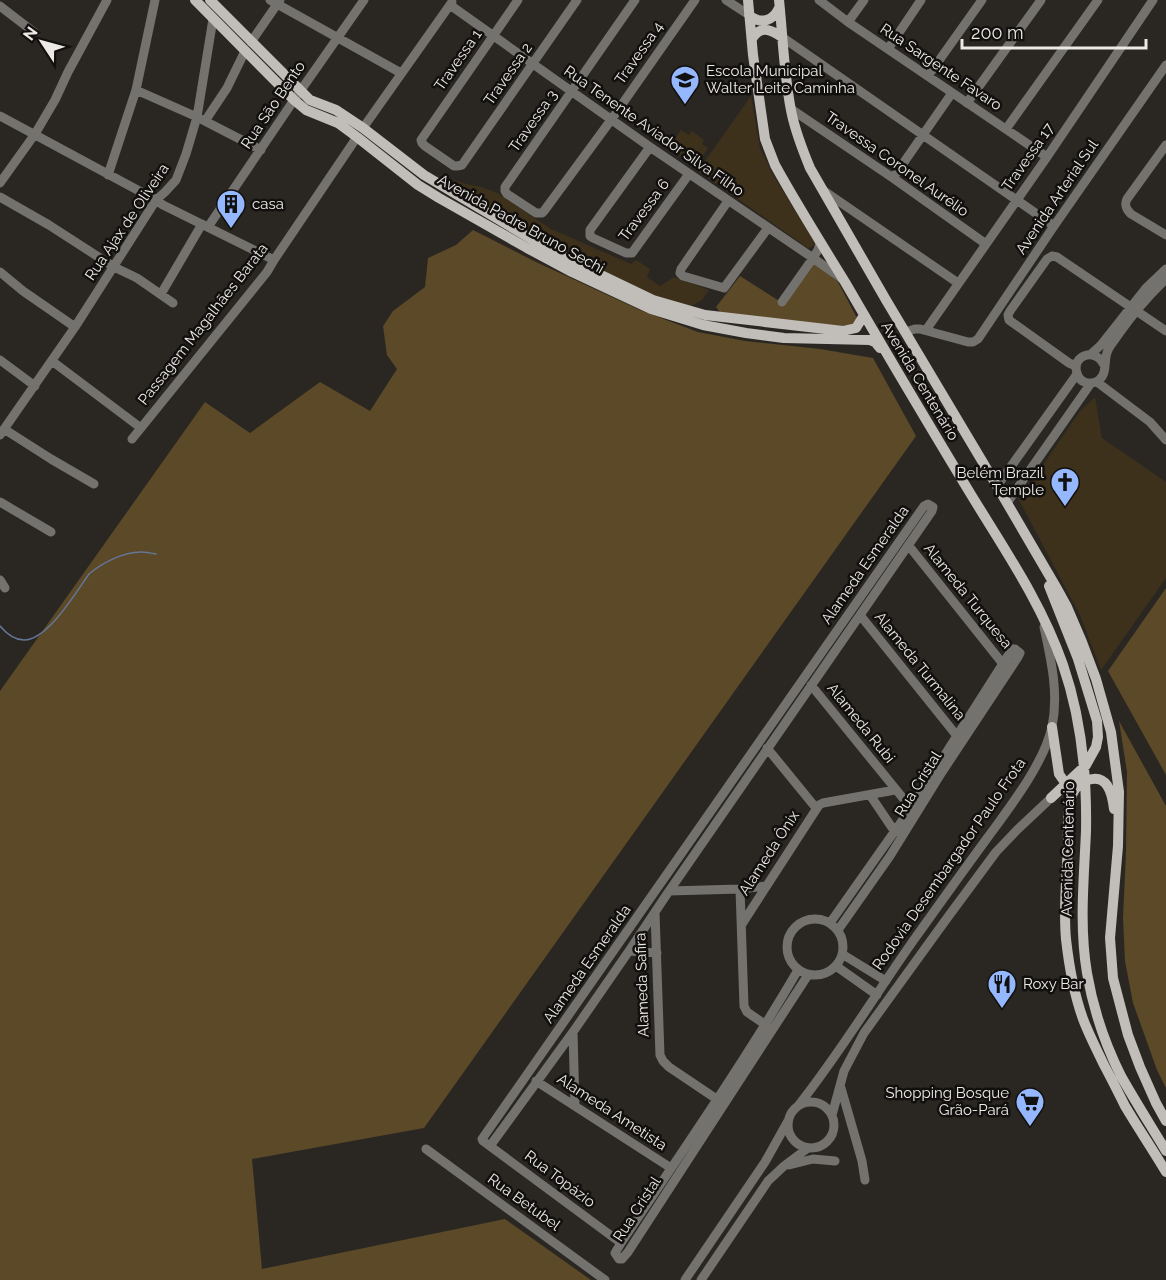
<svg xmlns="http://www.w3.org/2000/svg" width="1166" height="1280" font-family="Raleway,sans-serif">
<rect width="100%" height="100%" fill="#2a2722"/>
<path fill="#3d311b" d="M751,96L760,148L773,175L815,243L812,247L808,248L698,171Z
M681,130L689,135L692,131L704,140L702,144L708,148L696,166L670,147Z
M454,180L470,185L481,187L497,193L551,229L631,264L636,260L650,269L647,277L660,286L674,277L709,290L702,300L689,307L671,304L603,276L446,190Z
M1095,397L1102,438L1166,482V578L1101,670L1080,615L1019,500L1080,411Z"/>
<path fill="#5b4928" d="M473,230L536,262L640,310L698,332L745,341L820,349L873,358L916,436L424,1128L252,1159L262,1269L505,1219L591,1280H0V691L205,402L250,433L320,382L370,411L397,369L387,355L383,326L393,311L425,287L428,258L456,245Z
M814,263L838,282L858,320L854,327L723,316L716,307L740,276L784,304Z
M1166,588V775L1108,671Z
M1119,721L1166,806V1088L1157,1070L1133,1003L1125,961L1123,918L1126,852L1127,772Z"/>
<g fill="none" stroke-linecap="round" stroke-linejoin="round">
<path stroke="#657697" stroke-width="1.5" d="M0,626C6,633 14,640 24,640C48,640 76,592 89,574C102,563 123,552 141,552C146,552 151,553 156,554"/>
<path stroke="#74726f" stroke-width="9" d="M270,0L401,73
M518,0L421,140L422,143L425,146L454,166H457L462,165L577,0
M635,0L505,187V191L507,194L536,213H542L544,211L611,120L695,0
M726,0L749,15
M819,0L848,22L1047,157
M450,5L650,147L813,258L841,278
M0,6L35,33
M848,22L864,0
M782,37L1054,226
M251,42L280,0
M888,49L921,0
M928,76L982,0
M136,90L197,117L261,150
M967,103L1041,0
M791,109L893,178L986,244
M0,116L156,200L163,205L274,260
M205,121L227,88L245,51
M363,128L452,2
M1006,129L1098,0
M1166,145L1127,199C1124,205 1126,209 1131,214L1166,235
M650,147L590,230V236L593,238L626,253H632L689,174
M108,175L136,90L155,0
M893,178L952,93
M0,183L35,134L55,100L68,72L107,0
M824,191L958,283
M0,197L49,225L114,267L137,278L173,303
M728,201L681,269L680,273L683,276L724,288L768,228
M208,227L294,100L364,0
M0,272L23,291L75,327
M161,294L202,224
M782,302L813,258L818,250L820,243
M926,330L1047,157L1153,0
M905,332L915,329H920L968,342H973L978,339L1054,226L1166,65
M1091,354L1101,345L1146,288L1166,269
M0,360L35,386
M52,361L141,428
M1104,365C1096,347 1071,355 1077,373C1079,383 1091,386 1099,380C1108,373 1103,360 1108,350C1110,345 1115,340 1118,335C1132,315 1148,296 1166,279
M1076,366L1069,363L1009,320L1008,315L1010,311L1047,259L1052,256L1057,257L1166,331
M1097,382L1150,422L1166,440
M4,429L51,459L94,484
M0,435L75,327L156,200L165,192L176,180L186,154L197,117L213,19
M132,439L267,272L274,260L357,137
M997,486L1077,374
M0,502L51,532
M1007,503L1091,383
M909,546L1003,664
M0,580L5,588
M860,615L957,736
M811,685L911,808
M767,748L816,808
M870,795L895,832
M740,889L744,1006L747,1012L766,1025
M669,891L740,889L766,886
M655,913L660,1055L663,1061L669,1067L718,1100
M787 947a28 28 0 1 1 56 0a28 28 0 1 1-56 0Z
M830,923L911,808L1011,651L1012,649H1015L1020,653L1018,657L942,772L890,856L838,930
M742,924L819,805L823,803L895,790
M629,951L657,953
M842,954L886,981
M836,966L877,995
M798,970C743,1064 681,1153 621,1243L615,1253L619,1259H622L628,1252L808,975
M573,1032L575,1106
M536,1081L671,1168
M841,1088L862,1161L865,1180
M788 1125a23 23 0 1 1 46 0a23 23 0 1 1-46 0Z
M798,1106C840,1053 875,995 913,941C938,906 963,871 988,837C1010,807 1044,763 1052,727C1059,693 1051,660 1044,627
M832,1115L844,1071L864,1033L945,921L996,852L1017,830L1051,798
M490,1146L573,1032L629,951L665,897L932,511L933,507L928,504L924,506L482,1139L483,1141L621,1243
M426,1149L605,1280
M789,1165L813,1159L835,1161
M685,1280L765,1162L788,1121
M701,1280L768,1181L784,1166L808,1148"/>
<path stroke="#c1bdb8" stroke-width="10" d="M195,0L294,100L306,110L338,123L357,137L418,185L439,198L527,248L572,272L651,309L703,325L746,333L784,338L870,340L875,342L880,348
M210,0L310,100L336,110L363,128L424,175L533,240L576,263L653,300L705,315L843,331L856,328L864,315
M748,0L753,55L765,139L775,165C797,205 821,243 845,282C885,351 926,420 967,488C1002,546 1041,601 1063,665C1081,717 1087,776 1086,831C1084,879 1079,926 1087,973C1093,1008 1105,1044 1121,1076C1135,1101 1151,1126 1166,1151
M779,0C783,37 784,79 792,115C796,133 803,151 810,168L886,300L997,486L1056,587L1067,607L1082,642L1096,679L1111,732L1119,792L1118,846L1110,938L1113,978L1128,1035L1140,1067L1156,1103L1166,1121
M749,15C761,25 773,21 779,8
M752,39C760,25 770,29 782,37
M1049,586L1078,659L1097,721L1098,737L1096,747L1086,765L1051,798
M1052,727L1059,774L1066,784
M1114,809C1112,792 1107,772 1085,781C1065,788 1068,825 1068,843C1067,875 1063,907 1066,939C1069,966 1074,994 1083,1019C1089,1035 1097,1050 1104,1065C1111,1078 1118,1092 1125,1106C1138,1128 1153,1150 1166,1172"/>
</g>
<defs>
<g id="school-pin" transform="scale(1.5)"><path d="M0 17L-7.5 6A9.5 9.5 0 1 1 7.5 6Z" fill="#94b7fd" stroke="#12100e"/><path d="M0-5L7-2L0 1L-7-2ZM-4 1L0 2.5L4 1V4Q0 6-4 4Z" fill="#111"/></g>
<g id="building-pin" transform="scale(1.5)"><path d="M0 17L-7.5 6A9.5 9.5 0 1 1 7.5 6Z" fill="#94b7fd" stroke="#12100e"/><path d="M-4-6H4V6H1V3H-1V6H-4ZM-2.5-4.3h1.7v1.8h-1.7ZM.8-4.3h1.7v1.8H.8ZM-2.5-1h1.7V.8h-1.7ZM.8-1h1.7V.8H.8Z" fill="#111"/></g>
<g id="church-pin" transform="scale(1.5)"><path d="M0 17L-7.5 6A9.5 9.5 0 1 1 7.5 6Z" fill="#94b7fd" stroke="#12100e"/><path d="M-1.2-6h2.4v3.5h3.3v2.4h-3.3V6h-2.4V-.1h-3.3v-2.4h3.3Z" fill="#111"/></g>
<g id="restaurant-pin" transform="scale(1.5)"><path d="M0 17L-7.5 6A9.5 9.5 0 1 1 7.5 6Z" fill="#94b7fd" stroke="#12100e"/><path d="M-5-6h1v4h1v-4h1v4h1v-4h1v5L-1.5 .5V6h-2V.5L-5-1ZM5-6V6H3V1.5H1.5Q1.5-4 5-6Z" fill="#111"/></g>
<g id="supermarket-pin" transform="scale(1.5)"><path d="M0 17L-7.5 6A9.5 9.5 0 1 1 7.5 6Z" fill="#94b7fd" stroke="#12100e"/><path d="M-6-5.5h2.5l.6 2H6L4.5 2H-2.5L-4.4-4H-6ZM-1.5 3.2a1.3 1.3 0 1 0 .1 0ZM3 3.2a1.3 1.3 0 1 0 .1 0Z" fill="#111"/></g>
</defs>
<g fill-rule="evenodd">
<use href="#school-pin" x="685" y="80"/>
<use href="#building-pin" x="231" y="204"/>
<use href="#church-pin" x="1065" y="482"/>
<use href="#restaurant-pin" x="1002" y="984"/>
<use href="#supermarket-pin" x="1030" y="1102"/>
</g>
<g text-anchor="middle" stroke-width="5" stroke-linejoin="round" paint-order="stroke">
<g font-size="15" fill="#eceae6" stroke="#12100e">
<text transform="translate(639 53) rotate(-55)" y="5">Travessa 4</text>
<text transform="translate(458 60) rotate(-55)" y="5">Travessa 1</text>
<text transform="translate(941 67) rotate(34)" y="5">Rua Sargente Favaro</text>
<text transform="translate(508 74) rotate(-55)" y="5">Travessa 2</text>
<text transform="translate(273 105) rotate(-56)" y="5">Rua São Bento</text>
<text transform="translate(533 121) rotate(-55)" y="5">Travessa 3</text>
<text transform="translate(654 131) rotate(35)" y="5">Rua Tenente Aviador Silva Filho</text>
<text transform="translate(1028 157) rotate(-55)" y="5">Travessa 17</text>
<text transform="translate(897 164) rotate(35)" y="5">Travessa Coronel Aurélio</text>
<text transform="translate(1057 197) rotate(-56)" y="5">Avenida Arterial Sul</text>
<text transform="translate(644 210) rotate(-53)" y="5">Travessa 6</text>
<text transform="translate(127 222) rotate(-56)" y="5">Rua Ajax de Oliveira</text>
<text transform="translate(521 224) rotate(29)" y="5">Avenida Padre Bruno Sechi</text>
<text transform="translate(203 324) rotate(-52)" y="5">Passagem Magalhães Barata</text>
<text transform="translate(920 381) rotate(59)" y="5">Avenida Centenário</text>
<text transform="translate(865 565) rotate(-55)" y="5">Alameda Esmeralda</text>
<text transform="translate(968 596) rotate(51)" y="5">Alameda Turquesa</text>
<text transform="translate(920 666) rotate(51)" y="5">Alameda Turmalina</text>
<text transform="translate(861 723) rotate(51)" y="5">Alameda Rubi</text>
<text transform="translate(918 784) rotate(-58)" y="5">Rua Cristal</text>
<text transform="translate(1068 849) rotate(-89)" y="5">Avenida Centenário</text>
<text transform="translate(769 853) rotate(-57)" y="5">Alameda Ônix</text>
<text transform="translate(949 864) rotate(-55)" y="5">Rodovia Desembargador Paulo Frota</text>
<text transform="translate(587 964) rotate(-55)" y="5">Alameda Esmeralda</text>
<text transform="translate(642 985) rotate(-92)" y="5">Alameda Safira</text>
<text transform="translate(612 1112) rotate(33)" y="5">Alameda Ametista</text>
<text transform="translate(560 1179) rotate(37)" y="5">Rua Topázio</text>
<text transform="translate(524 1202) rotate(36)" y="5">Rua Betubel</text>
<text transform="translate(637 1209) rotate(-57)" y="5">Rua Cristal</text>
</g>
<g font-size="15" fill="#eceae6" stroke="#12100e" text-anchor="start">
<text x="706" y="76">Escola Municipal<tspan x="706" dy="17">Walter Leite Caminha</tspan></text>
<text x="252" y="209">casa</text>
<text x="1044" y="478" text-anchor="end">Belém Brazil<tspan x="1044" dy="17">Temple</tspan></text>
<text x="1023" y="989">Roxy Bar</text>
<text x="1009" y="1098" text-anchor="end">Shopping Bosque<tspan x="1009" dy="17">Grão-Pará</tspan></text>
</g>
</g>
<g transform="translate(42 42) rotate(306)" stroke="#12100e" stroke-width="4.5" paint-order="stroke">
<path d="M0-4.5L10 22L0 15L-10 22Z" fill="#eceae6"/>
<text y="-9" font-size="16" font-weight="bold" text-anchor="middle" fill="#eceae6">N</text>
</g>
<path d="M962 39v9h184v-9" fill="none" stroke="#eceae6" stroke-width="3"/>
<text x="971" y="39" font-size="18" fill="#eceae6" stroke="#12100e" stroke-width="4.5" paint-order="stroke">200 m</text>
</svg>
